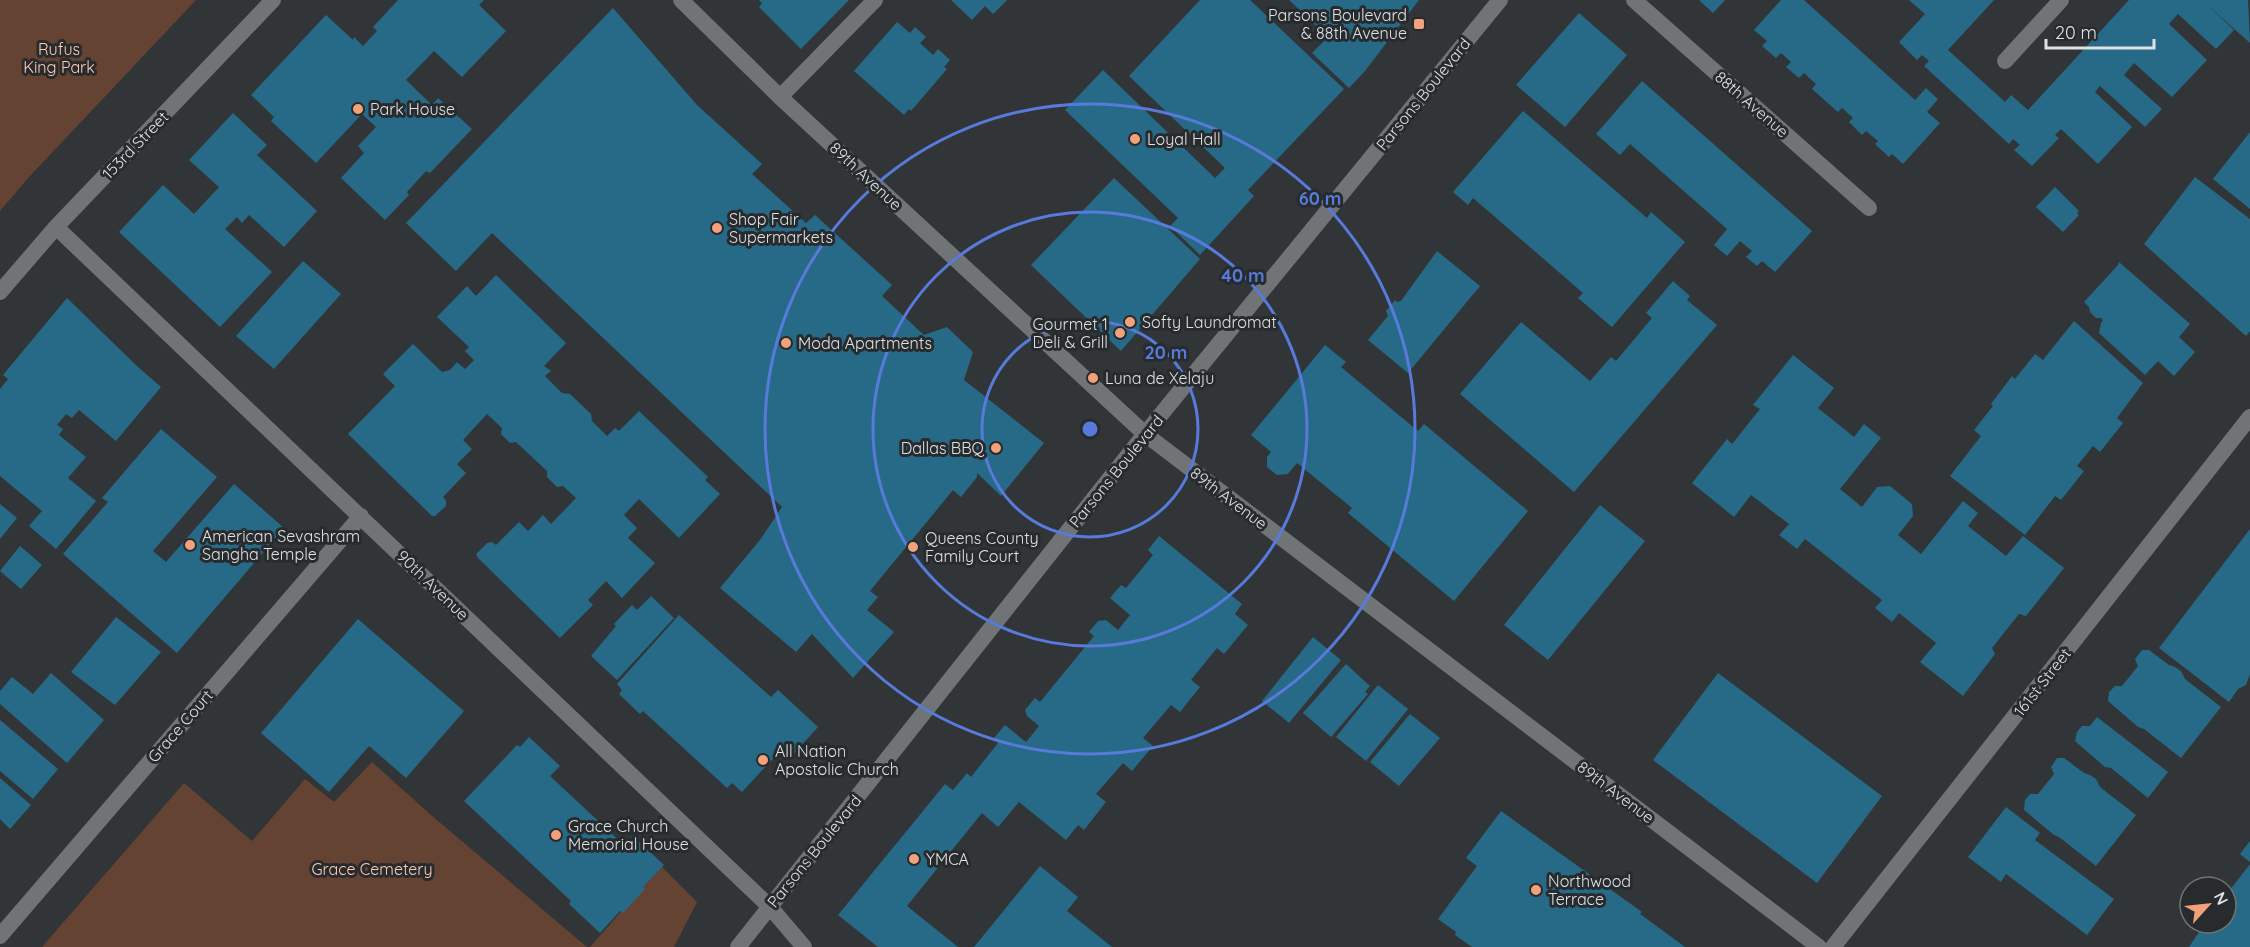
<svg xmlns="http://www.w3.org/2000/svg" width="2250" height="947" font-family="Quicksand,sans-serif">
<rect width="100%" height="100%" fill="#313537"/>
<path fill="#644332" d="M0,0H196L30,176L0,211Z
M372,762L431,815L587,947H42L184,783L252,841L305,779L334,802Z
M661,866L697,902L674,947H590Z"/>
<path fill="#276a87" d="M398,0H484L479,5L506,31L462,77L434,51L406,80L432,105L438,98L472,129L430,173L426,171L407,192L409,195L385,220L341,178L364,153L358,146L376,127L362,114L316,163L271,121L274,117L251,95L326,15L353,40L354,37L363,46L377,31L373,27Z
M759,0H849L801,49L759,7L762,3Z
M951,0H1007L993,14L985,6L972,20Z
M1200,0H1250L1344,89L1248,190L1254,196L1200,255L1170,226L1178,218L1065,110L1103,70L1215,178L1225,168L1129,76Z
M1289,0H1419L1365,71L1349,88L1312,53L1328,37Z
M1699,0H1725L1713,13Z
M1781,0H1804L1915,100L1926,88L1938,99L1927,112L1940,123L1903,164L1892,154L1889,157L1875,144L1878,141L1866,131L1862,135L1849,122L1853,118L1842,108L1838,112L1812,89L1816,84L1804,73L1799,78L1786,67L1791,62L1781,53L1776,58L1762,46L1767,41L1754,30Z
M1909,0H1994L1948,50L2005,102L2011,95L2028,110L2129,0H2248L2250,43L2203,1L2234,30L2216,49L2178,14L2169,24L2207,60L2172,97L2134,63L2124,75L2162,109L2145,127L2100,86L2095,92L2132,127L2098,164L2061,129L2055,135L2059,138L2032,166L2014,150L2020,145L2013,139L2009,144L1924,66L1929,61L1922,55L1917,60L1899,42L1925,14Z
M613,8L697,105L762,164L752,174L806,223L815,215L892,285L882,296L924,335L947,327L973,352L964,380L1044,443L1001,496L977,473V477L961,497L953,490L870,591L878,597L867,610L894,632L853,678L812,634L796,652L720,588L760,540L782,507L492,233L456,271L406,223Z
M1579,13L1627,55L1565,127L1516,85Z
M897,22L910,33L915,27L926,37L920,43L933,55L938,49L950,60L944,67L947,69L911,111L909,109L904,115L854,71Z
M1642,81L1812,231L1775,272L1762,261L1757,266L1746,257L1752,251L1740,241L1727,256L1714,245L1727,229L1630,144L1620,155L1596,134Z
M1523,111L1647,218L1651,212L1685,242L1612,327L1578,298L1583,293L1473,198L1468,205L1453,192Z
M233,113L267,145L257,155L317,211L284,247L249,215L242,223L237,217L225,229L272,272L220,327L119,232L163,185L194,214L219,187L189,160Z
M2250,132V209L2213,179Z
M2195,177L2250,219V331L2246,336L2144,244Z
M1114,178L1200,259L1121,351L1031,265Z
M2055,187L2079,211L2077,213L2079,215L2063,232L2036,207Z
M1437,251L1480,286L1408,373L1368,340L1388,316L1386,311L1395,300L1397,302L1401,301Z
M303,261L341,294L274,369L236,336Z
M2119,262L2190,324L2179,337L2195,352L2174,376L2158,361L2145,375L2099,333L2101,323L2103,320L2101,318H2096L2090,312L2089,307L2084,302L2118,265Z
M496,275L566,343L544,366L551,371L545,376L562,393L570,394L591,414L592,421L607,436L615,428L619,431L639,411L708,477L705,480L720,494L679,538L639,499L624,515L637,528L628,538L655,563L622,598L606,581L588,600L593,605L560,638L478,558L476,554L487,543L492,542L496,545L519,522L528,531L543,515L551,524L576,498L563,486L557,487L547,477V471L516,442L510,443L501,434L502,428L487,414L463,440L472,449L457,464L466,473L443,497L446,501V506L435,516H432L348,434L395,386L383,374L413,344L442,372L450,370L457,362L465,369L474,360L465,351L469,347L437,317L467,286L476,296Z
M1673,281L1690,296L1687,300L1717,325L1574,492L1460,394L1521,322L1590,381L1611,357L1616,361L1652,318L1646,313Z
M67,298L138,367L161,387L116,441L79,410L72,418L66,414L57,425L63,429L59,435L86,457L68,478L96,501L56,549L29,526L42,511L0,476V389L8,379L3,375Z
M2074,321L2143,383L2117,418L2123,423L2100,452L2093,446L2077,466L2084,471L2061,500L2055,496L2025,535L1950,476L1981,436L1974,430L1993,406L1991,404L2012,376L2015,379L2035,354L2043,360Z
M1325,345L1346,362L1341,367L1418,431L1424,424L1528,511L1454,601L1348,513L1352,508L1297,463L1288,474L1277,475L1267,467V457L1271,452L1251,435Z
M1793,355L1834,388L1818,408L1854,437L1864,424L1881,438L1840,489L1862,507L1877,487L1890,486L1912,504L1913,516L1898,535L1921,554L1963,501L1978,513L1968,526L2006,556L2023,536L2064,568L2026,616L2019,614L1992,648L1995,654L1963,696L1920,662L1936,643L1899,613L1892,622L1875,608L1882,600L1805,539L1797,549L1779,535L1789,524L1751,495L1734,517L1692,483L1727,439L1732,444L1760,409L1753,405Z
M161,429L217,477L153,551L166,562L234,484L284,528L177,653L63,554L108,502L102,498Z
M0,504L17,518L0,539Z
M1600,505L1645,541L1548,660L1504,625Z
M2250,529V674L2246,685L2238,689L2229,702L2159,648Z
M1159,536L1242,604L1235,614L1248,625L1224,654L1217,648L1191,680L1200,687L1180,712L1171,705L1143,738L1153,746L1132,771L1123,763L1096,794L1106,802L1084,830L1078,825L1066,840L1019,802L998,827L982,813L907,906L958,947H878L838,915L945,784L953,790L967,773L971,777L998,743L994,738L1005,725L1026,742L1039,726L1027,716L1025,710L1035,698L1040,702L1094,636L1089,632L1098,621L1106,620L1118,630L1130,615L1110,598L1121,585L1126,588L1153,555L1148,550Z
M20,546L42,565L21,589L0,571Z
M651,596L674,618L617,680L591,656L616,626L614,624L632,605L637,610Z
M679,615L771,697L778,690L818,727L790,758L781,750L742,792L732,783L727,788L643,711L640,714L619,694L622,690L617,684Z
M116,617L161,652L115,705L71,672Z
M358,619L464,711L406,778L369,746L329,792L261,733Z
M1313,637L1341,660L1289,723L1262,701Z
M2142,650H2149L2169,665L2175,667L2181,671L2185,679L2221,707L2181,758L2144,729L2138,727L2108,701L2109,692L2115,686H2122L2138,666L2135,659Z
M1346,664L1370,686L1365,692L1368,694L1331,737L1303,713Z
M51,673L104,720L67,763L0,704V691L12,677L33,694Z
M1718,673L1882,796L1817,883L1653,760Z
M1378,685L1408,709L1366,761L1336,737Z
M1410,714L1440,738L1399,786L1370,762Z
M2097,717L2168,772L2148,798L2111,768L2105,767L2075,741L2077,732L2082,726H2090Z
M0,720L58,769L33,799L0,771Z
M529,737L560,766L550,776L624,845L633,836L664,865L643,887L645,889L623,913L620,911L600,933L569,904L571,901L464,801L517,745L520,747Z
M2057,758H2064L2084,773L2090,775L2096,779L2100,787L2136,815L2096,866L2059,837L2054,835L2024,810L2025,800L2030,794H2038L2054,774L2051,767Z
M0,778L31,805L10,829L0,819Z
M2006,807L2040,833L2035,840L2114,899L2087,935L2006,874L2001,882L1968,857Z
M1501,811L1642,912L1640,914L1685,947H1472L1455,935L1456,932L1438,919L1477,866L1466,858Z
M2250,841V862L2240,854Z
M2250,864V947H2189L2205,923H2226V895Z
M1040,866L1078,897L1067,911L1112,947H974Z"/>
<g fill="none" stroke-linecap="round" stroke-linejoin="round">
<path stroke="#707477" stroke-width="16" d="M681,0L780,97L1145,434L1819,947
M1634,0L1869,208
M2005,61L2061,0
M780,97L875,0
M56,227L770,907L804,947
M0,292L56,227L273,0
M0,936L361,516
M1833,947L2250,417"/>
<path stroke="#707477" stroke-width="16" d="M738,947L1145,434L1500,0"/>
</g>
<g fill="none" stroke="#577adb" stroke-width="3">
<circle cx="1090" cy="429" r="108"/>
<circle cx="1090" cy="429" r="217"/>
<circle cx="1090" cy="429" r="325"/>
</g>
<g fill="#f1a27b" stroke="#272b2d" stroke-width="2">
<rect x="1413" y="18" width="12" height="12" rx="3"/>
<circle cx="358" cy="109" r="6"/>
<circle cx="1135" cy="139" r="6"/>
<circle cx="717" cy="228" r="6"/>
<circle cx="1130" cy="322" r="6"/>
<circle cx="1120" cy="333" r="6"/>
<circle cx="786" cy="343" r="6"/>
<circle cx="1093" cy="378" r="6"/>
<circle cx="996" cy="448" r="6"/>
<circle cx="190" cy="545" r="6"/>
<circle cx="913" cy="547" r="6"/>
<circle cx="763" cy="760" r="6"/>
<circle cx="556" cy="835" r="6"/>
<circle cx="914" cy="859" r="6"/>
<circle cx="1536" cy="890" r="6"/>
</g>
<g text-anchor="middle" stroke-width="6" stroke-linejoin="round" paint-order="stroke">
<g font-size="16" fill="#dfe1e3" stroke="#272b2d" text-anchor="start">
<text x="1407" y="21" text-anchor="end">Parsons Boulevard<tspan x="1407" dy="18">&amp; 88th Avenue</tspan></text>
<text x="370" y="115">Park House</text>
<text x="1147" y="145">Loyal Hall</text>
<text x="729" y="225">Shop Fair<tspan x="729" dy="18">Supermarkets</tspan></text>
<text x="1142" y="328">Softy Laundromat</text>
<text x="1108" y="330" text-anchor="end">Gourmet 1<tspan x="1108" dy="18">Deli &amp; Grill</tspan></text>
<text x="798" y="349">Moda Apartments</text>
<text x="1105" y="384">Luna de Xelaju</text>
<text x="984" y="454" text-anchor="end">Dallas BBQ</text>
<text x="202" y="542">American Sevashram<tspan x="202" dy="18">Sangha Temple</tspan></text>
<text x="925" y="544">Queens County<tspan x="925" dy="18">Family Court</tspan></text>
<text x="775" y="757">All Nation<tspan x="775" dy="18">Apostolic Church</tspan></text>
<text x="568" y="832">Grace Church<tspan x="568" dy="18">Memorial House</tspan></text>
<text x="926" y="865">YMCA</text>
<text x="1548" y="887">Northwood<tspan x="1548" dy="18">Terrace</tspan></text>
</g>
<g font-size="16" fill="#fecbb3" stroke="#272b2d">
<text x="59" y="55">Rufus<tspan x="59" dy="18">King Park</tspan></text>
<text x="372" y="875">Grace Cemetery</text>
</g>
<g font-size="16" fill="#dfe1e3" stroke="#272b2d">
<text transform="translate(1423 94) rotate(-51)" y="6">Parsons Boulevard</text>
<text transform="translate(1752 104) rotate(41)" y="6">88th Avenue</text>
<text transform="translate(135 145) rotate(-46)" y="6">153rd Street</text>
<text transform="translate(866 176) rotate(43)" y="6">89th Avenue</text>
<text transform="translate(1116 471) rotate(-51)" y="6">Parsons Boulevard</text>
<text transform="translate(1229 498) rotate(37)" y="6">89th Avenue</text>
<text transform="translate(433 585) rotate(44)" y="6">90th Avenue</text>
<text transform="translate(2042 682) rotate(-52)" y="6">161st Street</text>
<text transform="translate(180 726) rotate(-49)" y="6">Grace Court</text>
<text transform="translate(1616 792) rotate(37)" y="6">89th Avenue</text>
<text transform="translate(814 851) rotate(-51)" y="6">Parsons Boulevard</text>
</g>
</g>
<circle cx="1090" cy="429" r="9" fill="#577adb" stroke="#272b2d" stroke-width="3"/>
<g font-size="18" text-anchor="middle" font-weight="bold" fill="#577adb" stroke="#272b2d" stroke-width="6" stroke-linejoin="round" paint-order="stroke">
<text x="1320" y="205">60 m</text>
<text x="1243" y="282">40 m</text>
<text x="1166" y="359">20 m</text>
</g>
<g transform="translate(2208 905) rotate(63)"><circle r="28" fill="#272b2d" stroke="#717476" stroke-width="1.5"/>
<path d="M0-4.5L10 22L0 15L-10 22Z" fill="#f1a27b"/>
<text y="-9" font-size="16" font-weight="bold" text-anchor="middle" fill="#dfe1e3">N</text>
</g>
<path d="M2046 39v9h108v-9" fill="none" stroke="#dfe1e3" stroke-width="3"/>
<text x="2055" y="39" font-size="18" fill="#dfe1e3" stroke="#272b2d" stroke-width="4.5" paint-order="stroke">20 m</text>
</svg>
